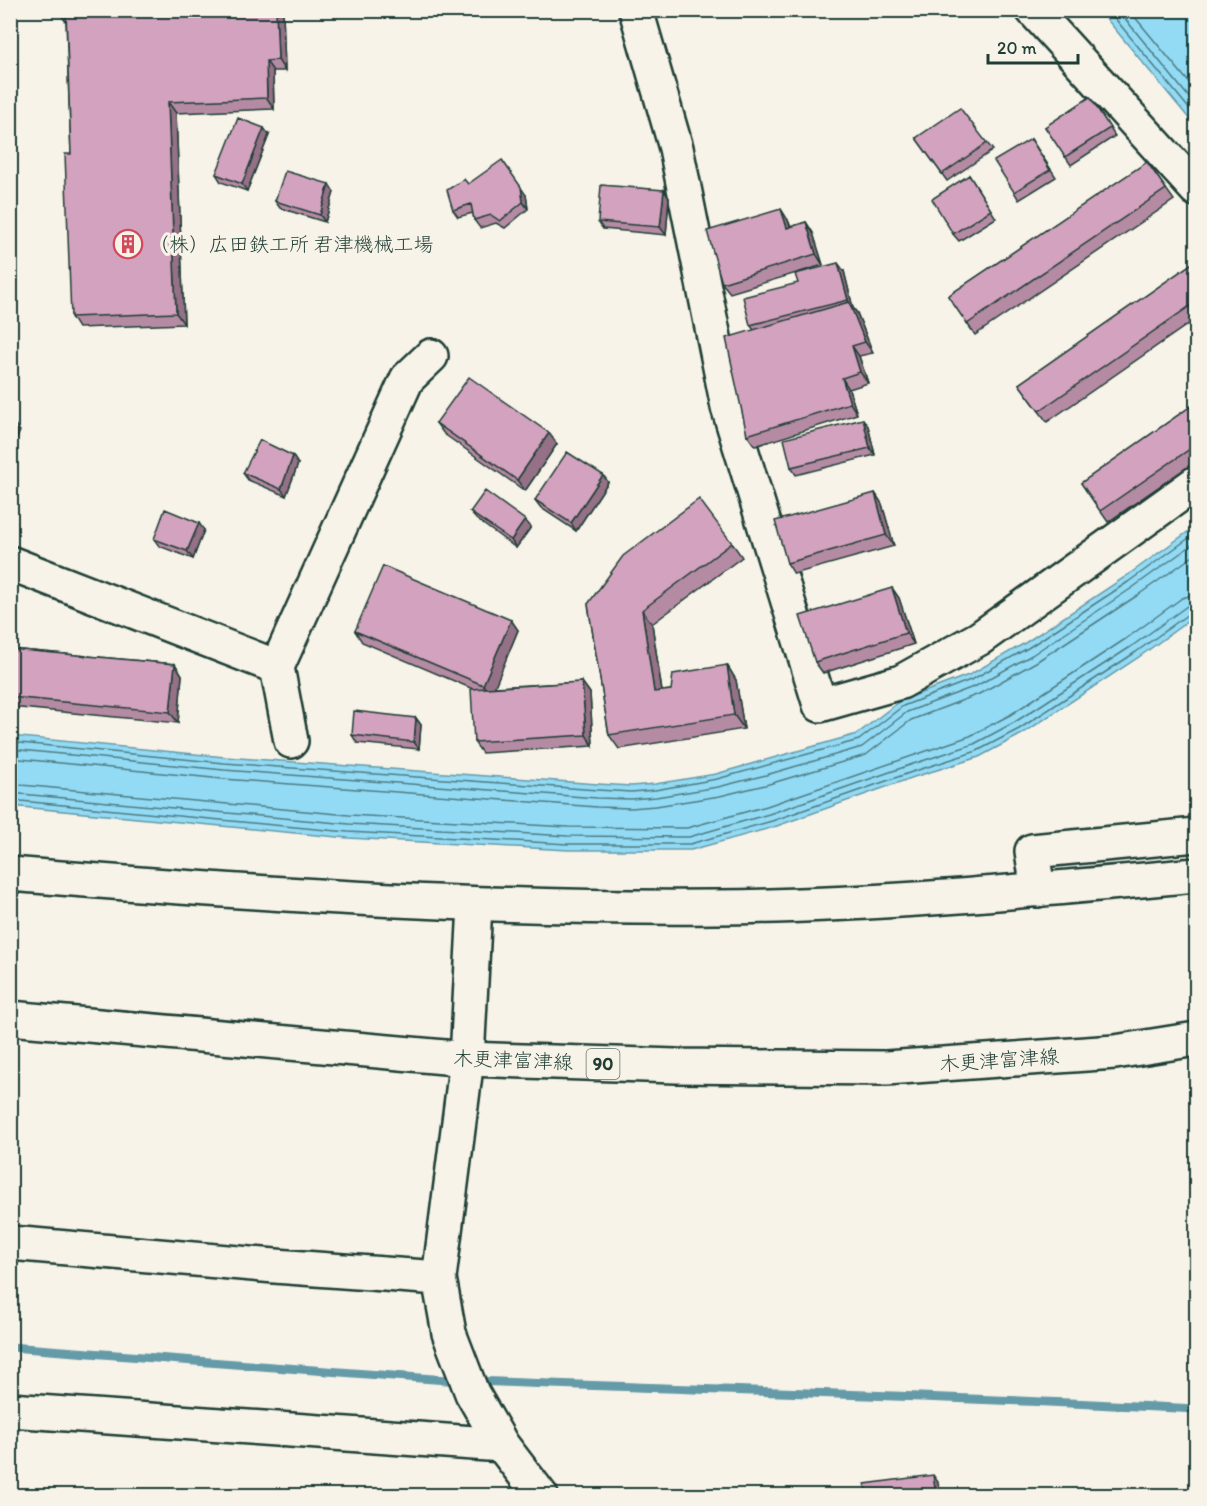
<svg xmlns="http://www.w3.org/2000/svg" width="1207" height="1506" font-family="Itim,'Klee One',sans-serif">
<rect width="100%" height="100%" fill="#f7f3e8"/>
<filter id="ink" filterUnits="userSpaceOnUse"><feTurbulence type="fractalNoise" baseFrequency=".0167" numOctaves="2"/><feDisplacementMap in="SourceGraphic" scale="12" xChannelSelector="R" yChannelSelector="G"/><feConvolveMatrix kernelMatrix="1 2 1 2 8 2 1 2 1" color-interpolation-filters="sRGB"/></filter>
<g filter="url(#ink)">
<path fill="#93daf5" stroke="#659ba8" stroke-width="1.5" d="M1100,11H1196V127Z
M1196,526V615L1139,657L1022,734L979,757L914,777L774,827L691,850H568L348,838L11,806V736L225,757L598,784L631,786L655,784L716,774L857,734L900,701L971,674L1025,643L1125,577Z"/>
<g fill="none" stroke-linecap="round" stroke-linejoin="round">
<path stroke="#4d7c81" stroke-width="1.5" d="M1108,10L1196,117
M1118,10L1196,106
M1129,10L1196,91
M10,742L224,763L598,790L631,792L655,790L717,779L859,740L903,706L973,679L1028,648L1128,582L1196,533
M10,749L224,770L597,798L631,799L656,797L718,787L766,775L862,747L907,712L976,686L1032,655L1132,588L1196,542
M10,758L223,779L597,807L631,808L656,806L720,796L769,784L866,755L911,720L979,694L1036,662L1138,595L1196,554
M10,784L349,815L568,827L687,828L767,806L970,736L1010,715L1127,638L1182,598L1196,594
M10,793L349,824L568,836L689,837L769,814L910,765L974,744L1015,722L1132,646L1187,606L1196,603
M10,800L348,832L568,844H690L772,821L912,772L977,751L1019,729L1136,652L1191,612L1196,611"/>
<path stroke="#659ba8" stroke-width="9" d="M10,1347L460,1381
M474,1381C715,1391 956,1396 1196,1409"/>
<g stroke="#1f3d34" stroke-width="38">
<path id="minor" d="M636,10L676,148L728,407L820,705L901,682L980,638L1196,483
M1033,10L1196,189
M10,563L277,667L291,741
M277,667L407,379L431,356
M1038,890L1032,851L1196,835
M475,905L467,1059L439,1278L449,1333L472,1393L502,1445L541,1496
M10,1243L275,1266L439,1278
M10,1410L502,1445"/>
</g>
<g stroke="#1f3d34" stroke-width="38">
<path id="major" d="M10,874C245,893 479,909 714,907C875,906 1036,890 1196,875
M10,1018L467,1059L676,1066L886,1068L1115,1052L1196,1039"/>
</g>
<use href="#minor" stroke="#f7f3e8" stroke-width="33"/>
<use href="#major" stroke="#f7f3e8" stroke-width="33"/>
</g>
<path fill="#b58ba4" stroke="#1f3d34" stroke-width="1.5" d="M59,10H282L283,13L285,71H273L274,109L176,113L184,324L78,328L71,317V154L66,22L59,12Z
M1090,97L1115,136L1071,165L1045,127Z
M269,135L247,191L221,182L216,174Z
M916,138L987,143L993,150L947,181Z
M1031,139L1056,177L1019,200L1014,192Z
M1147,162L1174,200L975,335L948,296Z
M969,175L996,218L959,241L953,234Z
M468,184L526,195L528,209L505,228L496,223L480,228L474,220L473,213L458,217L453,210Z
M664,190L669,198L666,235L603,229L598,222Z
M334,192L325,222L280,208L275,201Z
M788,220L791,227L806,222L813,233L823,265L730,293L722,283Z
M1197,260V318L1047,422L1019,384Z
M844,271L853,308L857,313L873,353L859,356L868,383L849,389L857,414L755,446L747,435L754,330L750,325Z
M1197,402V460L1108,522L1081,483Z
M436,423L557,444L525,491L444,434Z
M868,426L875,455L796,475L791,467Z
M298,464L286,496L248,480L243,473Z
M603,475L608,482L576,531L541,508L535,500Z
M875,493L882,504L894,546L794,574L787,563Z
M470,512L531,527L516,548L476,519Z
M204,530L193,559L159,546L154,539Z
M732,543L742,557L652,624L662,691L671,690L727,665L736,680L744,729L619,749L609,735L588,604Z
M892,588L899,598L914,644L823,673L815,662Z
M511,620L518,630L494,687L582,682L590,693L593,746L482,753L474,742L473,689L362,642L355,631Z
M10,649L175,664L182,675L178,723L10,707Z
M416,718L421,725L419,749L357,743L352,735Z"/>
<path fill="#947186" stroke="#1f3d34" stroke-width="1.5" d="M276,10H282L283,13L285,71L278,60Z
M266,61L273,71L274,109L267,98Z
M168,102L176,113L184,324L176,313Z
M264,128L269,135L247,191L242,184Z
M502,160L526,195L528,209L523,202Z
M329,184L334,192L325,222L320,215Z
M664,190L669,198L666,235L660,227Z
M781,209L788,220L794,239L787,228Z
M806,222L813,233L823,265L816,254Z
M838,263L844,271L853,308L857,313L873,353L865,342L848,300Z
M852,346L859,356L868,383L860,372Z
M842,378L849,389L857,414L850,403Z
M10,418L20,431L10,455Z
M863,419L868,426L875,455L870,448Z
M549,433L557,444L525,491L517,480Z
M293,456L298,464L286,496L281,489Z
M603,475L608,482L576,531L571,523Z
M875,493L882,504L894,546L886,535Z
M525,520L531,527L516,548L511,540Z
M199,523L204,530L193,559L187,551Z
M892,588L899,598L914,644L906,633Z
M642,610L652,624L664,706L654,692Z
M511,620L518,630L491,696L483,685Z
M175,664L182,675L178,723L170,712Z
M727,665L736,680L744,729L734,715Z
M582,682L590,693L593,746L586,735Z
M416,718L421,725L419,749L414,742Z
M933,1475L938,1482L940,1496H936Z"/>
<path fill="#d3a2bf" stroke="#1f3d34" stroke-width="1.5" d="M59,10H276L278,60L266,61L267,98L168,102L176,313L71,317L65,154H71L66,12H59Z
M1090,97L1110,128L1065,157L1045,127Z
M960,108L987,143L942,174L916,138Z
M238,118L264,128L242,184L216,174Z
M1031,139L1050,170L1014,192L994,161Z
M502,160L521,187L523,202L500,221L491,215L474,220L471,204L453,210L447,190L464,179L468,184Z
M1147,162L1166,189L967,324L948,296Z
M285,171L329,184L320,215L275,201Z
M969,175L991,210L953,234L932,199Z
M601,185L664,190L660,227L598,222Z
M781,209L787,228L806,222L816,254L722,283L707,231Z
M1197,260V301L1039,411L1019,384Z
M838,263L848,300L750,325L743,297L798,283L795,274Z
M849,302L865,342L852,346L860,372L842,378L850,403L747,435L726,338Z
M469,377L549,433L517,480L436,423Z
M1197,402V444L1100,511L1081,483Z
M863,419L870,448L791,467L784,439Z
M260,440L293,456L281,489L243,473Z
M567,452L603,475L571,523L535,500Z
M485,491L525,520L511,540L470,512Z
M875,493L886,535L787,563L775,521Z
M699,499L732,543L642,610L654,692L671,690L673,674L727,665L734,715L609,735L588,604L623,556Z
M165,509L199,523L187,551L154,539Z
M383,566L511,620L483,685L355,631Z
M892,588L906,633L815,662L800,616Z
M10,649L175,664L170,712L10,697Z
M582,682L586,735L474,742L471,689Z
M354,711L416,718L414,742L352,735Z
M933,1475L936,1496H867L865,1484Z
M519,1491L521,1496H507Z
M460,1492L462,1496H453Z"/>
</g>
<defs>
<g id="building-ring" transform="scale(1.5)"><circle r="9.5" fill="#f7f3e8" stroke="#d1495b" stroke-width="1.5"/><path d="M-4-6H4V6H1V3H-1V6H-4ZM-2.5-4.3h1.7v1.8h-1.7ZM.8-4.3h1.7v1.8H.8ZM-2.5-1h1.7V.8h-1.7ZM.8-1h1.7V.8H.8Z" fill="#d1495b"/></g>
</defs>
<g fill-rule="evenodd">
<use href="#building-ring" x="128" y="244"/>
</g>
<g text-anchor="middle" stroke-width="6" stroke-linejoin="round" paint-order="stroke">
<rect fill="#f7f3e8" stroke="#60746a" stroke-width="1.5" x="586.5" y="1049" width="33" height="30" rx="4.5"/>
<g font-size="18" font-weight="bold" fill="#1f3d34">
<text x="603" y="1070">90</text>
</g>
<g font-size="20" fill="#1f3d34" stroke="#f7f3e8" text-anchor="start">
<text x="149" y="251">（株）広田鉄工所 君津機械工場</text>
</g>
<g font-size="20" fill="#1f3d34" stroke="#f7f3e8">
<text transform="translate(513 1060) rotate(2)" y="7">木更津富津線</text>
<text transform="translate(999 1060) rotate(-4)" y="7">木更津富津線</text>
</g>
</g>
<rect width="1207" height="1506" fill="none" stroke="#f7f3e8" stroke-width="36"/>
<rect x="18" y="18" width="1171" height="1470" fill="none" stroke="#1f3d34" stroke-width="2" filter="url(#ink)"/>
<path d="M988 54v9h90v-9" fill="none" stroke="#1f3d34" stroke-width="3"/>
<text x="997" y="54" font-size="18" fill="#1f3d34" stroke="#f7f3e8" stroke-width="4.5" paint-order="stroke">20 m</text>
</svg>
